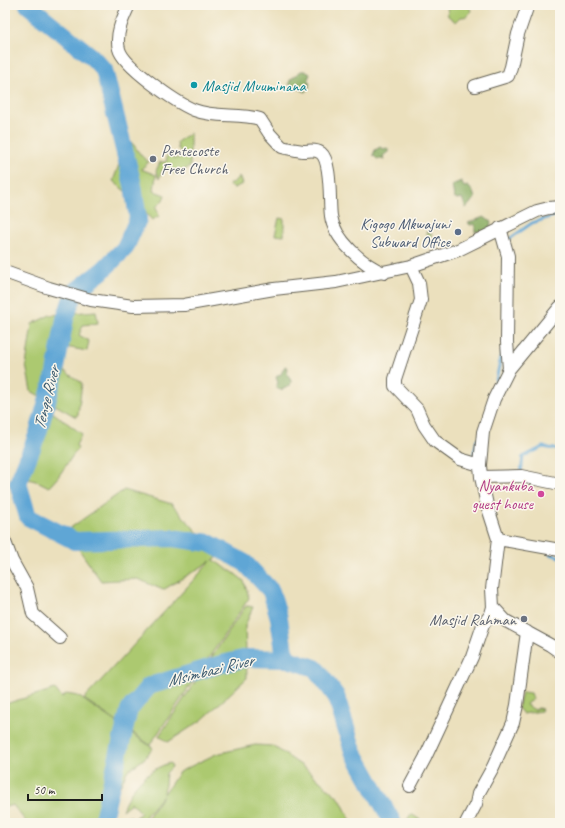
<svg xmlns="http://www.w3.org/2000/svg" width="565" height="828" font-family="Caveat,sans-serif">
<rect width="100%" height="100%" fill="#fbf7ec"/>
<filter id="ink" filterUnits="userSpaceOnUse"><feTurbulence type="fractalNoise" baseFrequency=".025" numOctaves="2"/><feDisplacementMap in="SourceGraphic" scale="8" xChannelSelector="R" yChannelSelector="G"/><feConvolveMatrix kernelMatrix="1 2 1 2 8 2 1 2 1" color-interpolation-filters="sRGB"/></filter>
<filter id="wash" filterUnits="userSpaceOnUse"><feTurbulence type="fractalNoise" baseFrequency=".012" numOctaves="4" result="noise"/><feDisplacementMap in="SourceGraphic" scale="16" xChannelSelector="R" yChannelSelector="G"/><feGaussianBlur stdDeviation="0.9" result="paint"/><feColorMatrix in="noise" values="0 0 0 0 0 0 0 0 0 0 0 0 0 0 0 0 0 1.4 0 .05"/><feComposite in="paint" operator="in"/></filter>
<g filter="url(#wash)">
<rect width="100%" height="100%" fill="#ebe0bd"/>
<path fill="#acc96f" stroke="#647246" d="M447,5H467L471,10C469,15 467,17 461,17L456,22L448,16Z
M190,133V167L175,174L168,170H162L159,179L156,171L160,162H166L168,153L174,158H180L181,151L178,149L177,142Z
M129,140C138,148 138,155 149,162L141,169L156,175L154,191L165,195L163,200L156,207L159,216L152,220L144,211L139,212C131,206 127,201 126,192L113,181L121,159L120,146Z
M239,176L242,184L234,188L229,186L230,183H233Z
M279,218L284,219V236L275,235Z
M429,231V233H431L432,235L431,237L436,245L432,247L426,232Z
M96,311L98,323L83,325L79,335L89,341L87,351L66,347L63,370L82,383L78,414L76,417L31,391L26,365L32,324L50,315Z
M48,409L82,434L76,445L78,448L58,477L49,487L39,482L28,479L19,470L24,449L34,427Z
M124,490L172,504L219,556L213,560L234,573L244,581L249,598L150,745L84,699L211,561L163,590L138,579L101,581L66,531Z
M247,606L253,607L245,626L247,678L202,720L168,742L159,736L245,607Z
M55,689L62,698L66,694L78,696L153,748L144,759L127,771L116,795L100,823H27L13,805L5,807V704Z
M522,692L531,693L533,699L527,703L526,705L535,710L538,708L542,709L541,711L523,714L518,708Z
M255,745L273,746L305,768L340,799L352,823H144L163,795L147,814L142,823H123V819L131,816L135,822L134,819L141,813L138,809L131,803L132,802L122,810C124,805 126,800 129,796C136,781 154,767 170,763L172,767L166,773L164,794L179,772L216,754Z
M411,814L425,823H405Z"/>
<path fill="#89ad62" stroke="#52643f" d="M301,71H305L310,74L308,79C311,83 309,89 306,92L289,84L290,80Z
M380,147L383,149L387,148L389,151L383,156L384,159H377L373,155L375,150Z
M461,181L464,187L468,186L473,192L475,198L466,208L462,198L457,199L454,197L452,185Z
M484,217L491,222L490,226L491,228L482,233L481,231L475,232V224L470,225L468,223Z
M285,366L288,368L287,373L291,381L290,386L281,390L278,389L276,386L278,383L276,377L281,374Z"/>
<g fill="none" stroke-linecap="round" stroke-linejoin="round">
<path stroke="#5ea6d5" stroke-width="3" d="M508,240L532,223L560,214
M495,385L502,352
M473,457L477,440
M521,473L523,457L543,447L560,450
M550,554L560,557
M541,634L548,636L552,640"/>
<path stroke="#5ea6d5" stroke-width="18" d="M28,5L92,57L104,70L133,185L138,219L125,248L102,271L76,291L71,301L65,319L55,373L38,433L18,483L28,517L75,541L172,538L209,543L245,563L271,591L279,618L284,651L288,659
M102,823L129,710L149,686L218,665L247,658L288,659L315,668L336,696L353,751L393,823"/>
</g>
</g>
<g filter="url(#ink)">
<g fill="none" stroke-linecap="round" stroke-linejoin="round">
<g stroke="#646154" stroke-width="14">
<path id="minor" d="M129,5C123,18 115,34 119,49C123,66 177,103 194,110C214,118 239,113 260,119L269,133L282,147C289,149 296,150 303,151C310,151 315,149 321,153C332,162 329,203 331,216C334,239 363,265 384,273
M475,86L508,76L511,67L518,34L528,5
M500,228L508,256L507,342L509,369
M411,266L419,283L421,300L395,379V386L417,409L424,425L435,441L460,459L480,465
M5,272L49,288L91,300L133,306L184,305L274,289L336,282L411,266L458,250L537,211L549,208L560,207
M481,477L521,476L560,484
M498,539L487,505L481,477L480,465L483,432L494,399L509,369L560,307
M498,539L492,589L493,607L506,621L550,645L560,652
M498,539L560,550
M5,542L12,561L27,588L33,614L60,638
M410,786L425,758L472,657L483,625L491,614L493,607
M466,823L476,804L478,794L493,767L513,723L517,705L527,632"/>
</g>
<use href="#minor" stroke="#fff" stroke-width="12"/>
</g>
</g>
<circle fill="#0f9aa8" stroke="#fbf7ec" stroke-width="1.5" cx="194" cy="85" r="4"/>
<g fill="#6b7280" stroke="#fbf7ec" stroke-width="1.5">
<circle cx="153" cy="159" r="4"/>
<circle cx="524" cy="619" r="4"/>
</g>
<circle fill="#5c6f8a" stroke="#fbf7ec" stroke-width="1.5" cx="458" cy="232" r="4"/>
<circle fill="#d1479c" stroke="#fbf7ec" stroke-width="1.5" cx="541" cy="494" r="4"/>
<g text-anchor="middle" stroke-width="3" stroke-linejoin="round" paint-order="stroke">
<g font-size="16" fill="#0d838f" stroke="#fbf7ec" text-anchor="start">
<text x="202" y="91">Masjid Muuminana</text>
</g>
<g font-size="16" fill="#5b616d" stroke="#fbf7ec" text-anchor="start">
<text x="161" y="156">Pentecoste<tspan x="161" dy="18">Free Church</tspan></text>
<text x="516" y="625" text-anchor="end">Masjid Rahman</text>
</g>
<g font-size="16" fill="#4e5e75" stroke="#fbf7ec" text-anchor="end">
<text x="450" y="229">Kigogo Mkwajuni<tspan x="450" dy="18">Subward Office</tspan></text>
</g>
<g font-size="16" fill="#b23c85" stroke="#fbf7ec" text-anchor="end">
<text x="533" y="491">Nyankuba<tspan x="533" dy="18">guest house</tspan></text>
</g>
<g font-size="17" font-style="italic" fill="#3a5a6f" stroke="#fbf7ec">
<text transform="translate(46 398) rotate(-76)" y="6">Tenge River</text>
<text transform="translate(210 670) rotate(-14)" y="6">Msimbazi River</text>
</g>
</g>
<rect width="565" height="828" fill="none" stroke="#fbf7ec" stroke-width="20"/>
<path d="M28 794v6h74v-6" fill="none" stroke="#1c1c1c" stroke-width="2"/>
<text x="34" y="794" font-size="12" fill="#1c1c1c" stroke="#fbf7ec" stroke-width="3" paint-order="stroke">50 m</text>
</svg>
